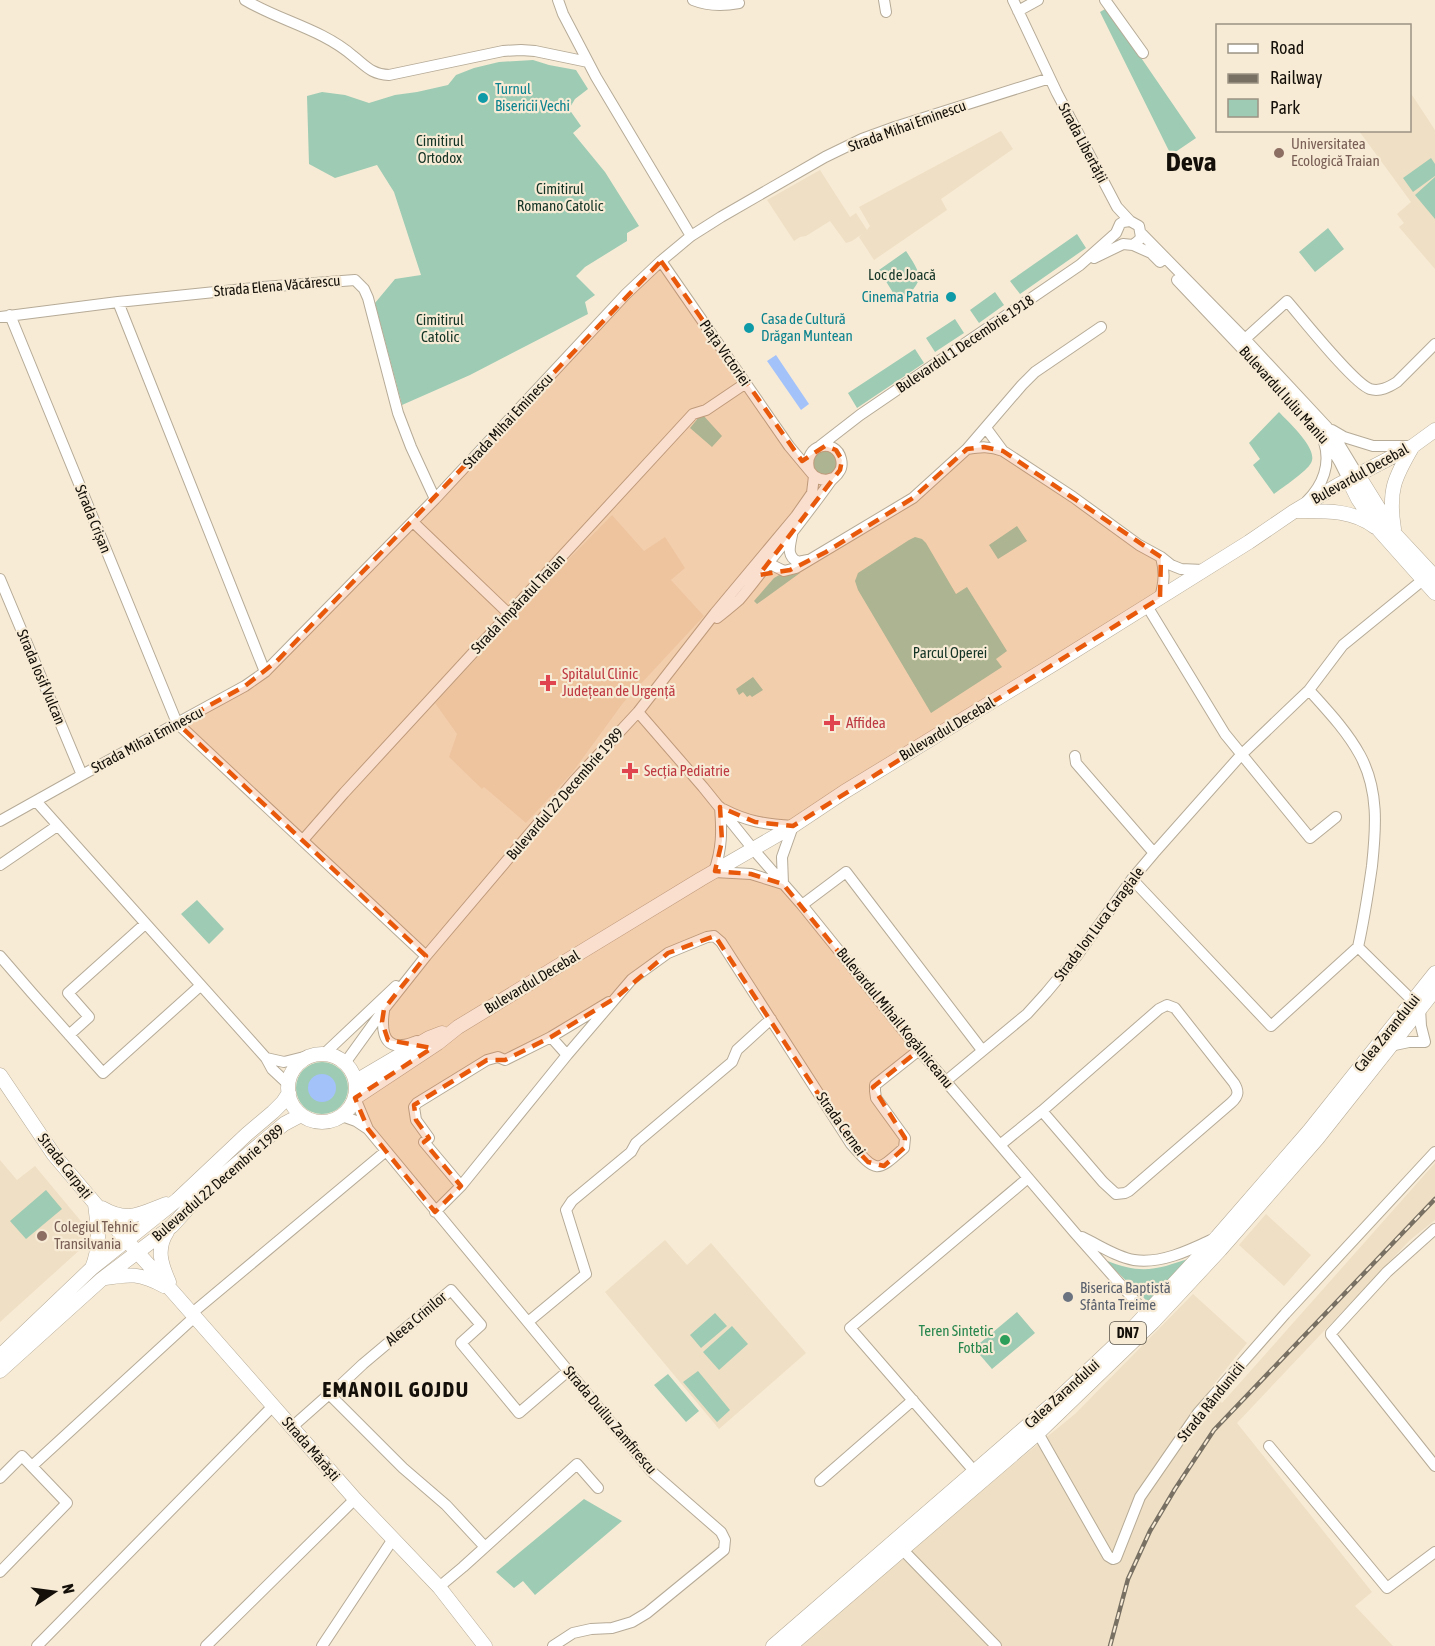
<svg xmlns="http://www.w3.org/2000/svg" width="1435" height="1646" font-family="'Asap Condensed',sans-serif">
<rect width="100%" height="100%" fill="#f7ebd6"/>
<path fill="#efdfc4" d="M1410,92L1435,130V269L1399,227L1404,223L1397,214L1411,202L1359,131L1410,130Z
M1001,131L1013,149L941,199L947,210L874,260L859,237L862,234L852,241L846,243L830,221L806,236L800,237L794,241L767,200L820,170L850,217L856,213L867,230L870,226L859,207Z
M612,515L644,551L665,537L685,568L671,580L704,616L623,703L572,773L526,823L484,787L482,789L449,757L457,734L435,703L559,569Z
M0,1160L17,1180L35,1166L85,1226L83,1247L0,1322Z
M1435,1163V1220L1410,1240L1237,1423L1372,1592L1355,1606L1393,1646H794L862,1587L1075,1414L1193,1294L1247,1343L1210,1389L1222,1403Z
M1266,1214L1311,1255L1284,1286L1239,1245Z
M665,1240L687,1265L711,1243L806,1353L719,1429L605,1292Z"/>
<path fill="#9ecbb3" d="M1107,8L1196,138L1171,155L1100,12Z
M533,60L549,65L576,70L588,89L575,99L569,109L581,126L573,133L605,172L639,226L627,233V241L585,267L576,276L595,295L585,302L588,314L470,375L402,405L375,303L395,279L421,275L394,192L377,165L335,178L309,164L307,96L322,92L345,95L369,103L395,95L417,92L448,85L456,75L474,68L499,62Z
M1431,158L1435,164V176L1413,192L1403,178Z
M1435,177V219L1415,195Z
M1328,228L1344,249L1315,272L1299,252Z
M1077,234L1086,248L1020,294L1010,281Z
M906,251C925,280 923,279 900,304L879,270Z
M995,292L1004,305L979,323L970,310Z
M955,319L964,333L935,352L926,338Z
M915,349L924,363L857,408L848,393Z
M1279,412C1288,422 1319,449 1311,463C1307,471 1282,488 1274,494L1253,465L1260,459L1249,443Z
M703,415L722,436L712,447L690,428L699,417Z
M824,449L835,454L838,467L829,476L816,473C811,458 810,458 824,449Z
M1017,526L1027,541L998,559L989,545Z
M915,537L922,539L926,543L956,594L967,587L1007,651L996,659L1002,667L931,713L858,590L855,581L858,573L909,540Z
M800,573L757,604L754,601L774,578L781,574Z
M753,677L763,690L752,697L750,695L747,697L743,692L739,695L736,689Z
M197,900L224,929L209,944L181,914Z
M296 1088a26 26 0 1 1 52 0a26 26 0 1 1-52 0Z
M46,1190L62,1209L26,1239L10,1221Z
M1193,1257L1148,1302L1105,1260C1142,1275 1156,1270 1193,1257Z
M1017,1312L1035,1333L992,1369L974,1348Z
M715,1313L727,1326L701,1348L690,1335Z
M732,1326L748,1344L719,1370L703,1352Z
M698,1371L730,1410L717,1422L683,1382Z
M668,1374L699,1411L686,1422L654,1385Z
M584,1499L622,1521L535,1595L523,1581L514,1588L496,1572Z"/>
<path fill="#a3c2fa" d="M776,355L809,404L801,410L767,361Z
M308 1088a14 14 0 1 1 28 0a14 14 0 1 1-28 0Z"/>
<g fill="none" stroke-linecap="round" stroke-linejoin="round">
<g stroke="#b6ab97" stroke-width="12">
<path id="minor" d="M245,0C280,21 322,29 353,56C366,66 371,74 389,75L503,51L521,50L535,51L588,62
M558,0L563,14L596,77L691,236
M693,0C708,6 723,6 739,3
M884,0L886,12
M1013,0L1057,93L1117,207L1130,221L1139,226L1141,237L1139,240L1133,245L1123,244L1094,258
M1105,0L1143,53
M1018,11L1038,0
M1141,233L1245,339L1327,427L1338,442L1358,475
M1133,245L1151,253L1160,262
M661,261L789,446L814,476L820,479L826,480L833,478
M1177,280L1322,433L1340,463L1348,479
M118,302L265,672
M10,315L177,723L426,956
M0,317L118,302L263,287L355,280L364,289L368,298L398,413L411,447L435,499
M1245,339L1287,301C1302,318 1353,383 1370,389C1380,392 1389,387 1397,382L1435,344
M986,428L1003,451L1073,497L1139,545L1161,557L1171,565L1181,569L1203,570
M1332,430L1344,437L1373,446H1412
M820,446L860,415L1080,265L1116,233L1120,224L1123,222L1130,221
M967,449C980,447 990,446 1003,451
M1307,501C1323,485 1331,464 1324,442
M413,522L509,614
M792,535C790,546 786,556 798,562L808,560
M768,563L784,571L796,568L913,498L967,449L1022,385L1035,372L1101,327
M0,579L82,775
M1160,598C1164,583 1165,572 1161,557
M1147,606L1225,734L1310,838L1336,817
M717,618C725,612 732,606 739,600C752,585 764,568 777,552C795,529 813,506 830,482C833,478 837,476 839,472C842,468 842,463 841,459C836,437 803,444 809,469
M1309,690C1327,710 1347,731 1360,755C1379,790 1376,828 1372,866C1368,894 1364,920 1358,947L1420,1008L1421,1026L1425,1042
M638,712L703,787L753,849L802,905L919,1050L1075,1233L1151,1319
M1075,756L1076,763L1154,853
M36,801L266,1058L284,1062L312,1055
M720,807C722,832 722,848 714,872L751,874L783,884
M723,809C748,822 765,824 793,826L782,857L783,884
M0,821L82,775L245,686L265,672L435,499L626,294L661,261L691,236L721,217L825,157L862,139L895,127L1050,78
M303,840L344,793L693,414L706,410L746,383
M0,865L57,826
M1132,879L1271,1026L1358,947
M802,905L846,872L982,1050
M0,956L32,993L103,1073L200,986
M384,1011C382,1024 381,1048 402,1045C407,1045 412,1043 417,1041
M69,1035L89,1017L68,993L145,924
M551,1037L567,1055
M1390,1046L1409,1042H1425
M324,1054L396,986
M266,1058L272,1069L288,1084
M345,1063L384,1009L426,956L574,781L638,712L715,613L796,516L812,493L814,476
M946,1081L1027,1014L1046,993L1076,957L1132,879L1154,853L1241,755L1309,690L1343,645L1424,579
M355,1098L368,1129
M342,1116L356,1121L368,1129L651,1471L721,1532L725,1540L724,1550L647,1613L632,1622L612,1628L591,1629L573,1633L553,1646
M1000,1145L1042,1111L1159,1009L1167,1005L1175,1008L1234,1083C1239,1091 1239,1096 1231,1103L1129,1191L1125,1193L1116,1194L1103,1182L1042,1111
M461,1186L424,1142L429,1138L416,1120L414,1107L417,1103L487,1060L498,1057L505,1060L551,1037L609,1002
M435,1212L461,1186L567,1055L632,979L668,953L707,937L714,936L721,942L851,1144C877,1173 876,1173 904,1148L905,1138L876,1098L875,1091V1085L919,1050
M1435,1229L1387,1272L1331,1333V1335L1435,1466
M1082,1237C1099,1245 1116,1257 1134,1260C1160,1264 1188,1251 1211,1240
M191,1314L386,1151
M528,1322L586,1274L566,1210L572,1201L631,1152L636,1143L732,1062L737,1050L771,1019
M330,1395L403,1468L446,1505L485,1547
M292,1427L327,1396L330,1395L363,1364L451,1290L481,1325L461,1343L519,1413L568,1371
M1038,1433L1108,1556L1113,1559L1116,1558L1140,1497L1198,1413L1285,1314L1435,1152
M1269,1446L1387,1588L1435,1552
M32,1466L189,1322L196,1318
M975,1472L850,1328L1028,1178
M0,1478L22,1456L67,1503L0,1572
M820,1481L913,1400
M898,1545L996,1646
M439,1587L463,1567L577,1464L598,1488
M37,1646L273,1406
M206,1646L355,1499
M322,1646L393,1539"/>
</g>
<g stroke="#b6ab97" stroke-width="15">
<path id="major" d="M1358,475L1394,533L1435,577
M1348,479L1358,499L1379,530L1435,593
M1295,511C1323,511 1352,509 1375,527
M1394,529C1388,491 1394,478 1413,446
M288 1088a34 34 0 1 1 68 0a34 34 0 1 1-68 0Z
M0,1075L54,1155L120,1233L173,1292L355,1499L439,1587L485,1646
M356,1081L429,1038L442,1033
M355,1098L438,1043L458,1027L701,879L793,826L844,792L1057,662L1249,542L1293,512L1338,485L1413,446L1435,430
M102,1208C128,1223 140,1214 166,1204
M167,1232C156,1249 161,1264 169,1282
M92,1268C101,1246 98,1227 95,1204
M105,1278C130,1274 140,1273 164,1286
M0,1356L92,1268L177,1200L247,1134L273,1112L283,1102L289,1093
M0,1371L102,1279L172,1226L202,1193L284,1124L301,1115
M773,1646L1057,1400L1132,1329L1217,1237L1309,1131L1435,973
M790,1646L1038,1433L1153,1322L1220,1250L1317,1139L1435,990"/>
</g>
<use href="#minor" stroke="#fff" stroke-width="10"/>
<use href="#major" stroke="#fff" stroke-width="14"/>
<g stroke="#787063" stroke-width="4.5">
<path id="rail" d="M1110,1646L1128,1579L1150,1531L1175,1489L1214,1430L1435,1199"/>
</g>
<use href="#rail" stroke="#f7ebd6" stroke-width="2" stroke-dasharray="7" stroke-linecap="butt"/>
</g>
<path fill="#e8590c" fill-opacity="0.2" stroke="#e8590c" stroke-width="4.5" stroke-dasharray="12 8" stroke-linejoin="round" d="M661,261L802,461L825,446L836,450L842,460L840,470L759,575L790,570L826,552L913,498L967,449L984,447L1003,451L1161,557L1160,598L793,826L755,822L720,807L722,841L715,871L751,874L783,884L919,1050L873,1087L905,1138L904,1148L884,1166L868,1162L851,1144L715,936L668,953L617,997L551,1037L505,1060H487L414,1105L416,1120L429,1138L424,1142L461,1186L435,1212L368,1129L355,1098L432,1048L388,1040L382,1022L384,1009L426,956L177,723L245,686L277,661Z"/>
<g fill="#0f9aa8" stroke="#f7ebd6" stroke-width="2">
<circle cx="483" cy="98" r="6"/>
<circle cx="951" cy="297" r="6"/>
<circle cx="749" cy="328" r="6"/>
</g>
<g fill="#8d6e63" stroke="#f7ebd6" stroke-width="2">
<circle cx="1279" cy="153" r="6"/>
<circle cx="42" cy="1236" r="6"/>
</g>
<g fill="#e0444e" stroke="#f7ebd6" stroke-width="2">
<path d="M545 674h6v6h6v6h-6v6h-6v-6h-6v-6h6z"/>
<path d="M829 714h6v6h6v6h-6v6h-6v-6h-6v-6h6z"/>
<path d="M627 762h6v6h6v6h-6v6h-6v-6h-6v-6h6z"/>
</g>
<circle fill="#6b7280" stroke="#f7ebd6" stroke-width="2" cx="1068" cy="1297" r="6"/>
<circle fill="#2e9e5b" stroke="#f7ebd6" stroke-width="2" cx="1005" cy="1340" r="6"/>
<g text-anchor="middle" stroke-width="4.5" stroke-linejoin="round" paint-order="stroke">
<rect fill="#f7ebd6" stroke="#585246" stroke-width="1.5" x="1110" y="1322" width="36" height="22" rx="4.5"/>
<g font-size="14" font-weight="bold" fill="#141009">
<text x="1128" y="1338">DN7</text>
</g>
<g font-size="15" fill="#0d838f" stroke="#f7ebd6" text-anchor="start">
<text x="495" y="94">Turnul<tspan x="495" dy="17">Bisericii Vechi</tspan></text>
<text x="939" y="302" text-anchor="end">Cinema Patria</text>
<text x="761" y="324">Casa de Cultură<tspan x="761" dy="17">Drăgan Muntean</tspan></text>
</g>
<g font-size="15" fill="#141009" stroke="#f7ebd6">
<text transform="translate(907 126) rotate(-20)" y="5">Strada Mihai Eminescu</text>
<text transform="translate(1083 143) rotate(62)" y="5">Strada Libertății</text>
<text transform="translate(277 286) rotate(-5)" y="5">Strada Elena Văcărescu</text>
<text transform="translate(965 344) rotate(-34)" y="5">Bulevardul 1 Decembrie 1918</text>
<text transform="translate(725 353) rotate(55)" y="5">Piața Victoriei</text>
<text transform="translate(1284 395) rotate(48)" y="5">Bulevardul Iuliu Maniu</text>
<text transform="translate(508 421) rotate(-47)" y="5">Strada Mihai Eminescu</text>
<text transform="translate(1360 474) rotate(-29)" y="5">Bulevardul Decebal</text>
<text transform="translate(93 519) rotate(68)" y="5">Strada Crișan</text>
<text transform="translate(518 604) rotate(-47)" y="5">Strada Împăratul Traian</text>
<text transform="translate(41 677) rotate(67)" y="5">Strada Iosif Vulcan</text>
<text transform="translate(947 729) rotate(-31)" y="5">Bulevardul Decebal</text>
<text transform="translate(147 740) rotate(-28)" y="5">Strada Mihai Eminescu</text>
<text transform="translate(565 794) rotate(-49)" y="5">Bulevardul 22 Decembrie 1989</text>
<text transform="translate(1099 924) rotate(-53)" y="5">Strada Ion Luca Caragiale</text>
<text transform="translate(532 982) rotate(-31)" y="5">Bulevardul Decebal</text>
<text transform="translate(895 1018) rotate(51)" y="5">Bulevardul Mihail Kogălniceanu</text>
<text transform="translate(1387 1033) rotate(-51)" y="5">Calea Zarandului</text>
<text transform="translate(841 1124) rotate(55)" y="5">Strada Cernei</text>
<text transform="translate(65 1166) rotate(52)" y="5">Strada Carpați</text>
<text transform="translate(218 1183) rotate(-41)" y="5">Bulevardul 22 Decembrie 1989</text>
<text transform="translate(416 1319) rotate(-40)" y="5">Aleea Crinilor</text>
<text transform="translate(1062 1394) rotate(-42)" y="5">Calea Zarandului</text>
<text transform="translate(1211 1402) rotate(-51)" y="5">Strada Rândunicii</text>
<text transform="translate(610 1420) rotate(50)" y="5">Strada Duiliu Zamfirescu</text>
<text transform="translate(311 1449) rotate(49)" y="5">Strada Mărăști</text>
</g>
<g font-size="15" fill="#143425" stroke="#f7ebd6">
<text x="440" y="146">Cimitirul<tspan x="440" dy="17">Ortodox</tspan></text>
<text x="560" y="194">Cimitirul<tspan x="560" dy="17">Romano Catolic</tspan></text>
<text x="902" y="280">Loc de Joacă</text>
<text x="440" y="325">Cimitirul<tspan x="440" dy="17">Catolic</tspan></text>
<text x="950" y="658">Parcul Operei</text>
</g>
<g font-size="15" fill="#785e54" stroke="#f7ebd6" text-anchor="start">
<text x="1291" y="149">Universitatea<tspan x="1291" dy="17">Ecologică Traian</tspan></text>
<text x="54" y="1232">Colegiul Tehnic<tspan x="54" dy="17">Transilvania</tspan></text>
</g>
<g font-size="15" fill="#be3a42" stroke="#f7ebd6" text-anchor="start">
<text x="562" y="679">Spitalul Clinic<tspan x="562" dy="17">Județean de Urgență</tspan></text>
<text x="846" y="728">Affidea</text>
<text x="644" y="776">Secția Pediatrie</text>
</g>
<g font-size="15" fill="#5b616d" stroke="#f7ebd6" text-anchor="start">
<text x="1080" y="1293">Biserica Baptistă<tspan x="1080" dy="17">Sfânta Treime</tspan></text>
</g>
<g font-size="15" fill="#27864d" stroke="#f7ebd6" text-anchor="end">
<text x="993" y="1336">Teren Sintetic<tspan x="993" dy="17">Fotbal</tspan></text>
</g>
<g font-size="21" font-weight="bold" letter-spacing="1.5" fill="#141009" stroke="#f7ebd6">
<text x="396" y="1397">EMANOIL GOJDU</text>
</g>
<g font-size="27" font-weight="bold" fill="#141009" stroke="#f7ebd6">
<text x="1191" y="171">Deva</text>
</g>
</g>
<rect x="1216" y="24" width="195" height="108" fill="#f7ebd6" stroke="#9c9384" stroke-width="1.5"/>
<rect x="1228" y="44" width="30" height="9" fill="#ffffff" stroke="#9c9384" stroke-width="1.5"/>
<text x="1270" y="54" font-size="18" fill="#141009">Road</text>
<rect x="1228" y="74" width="30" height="9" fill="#787063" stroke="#9c9384" stroke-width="1.5"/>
<text x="1270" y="84" font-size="18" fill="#141009">Railway</text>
<rect x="1228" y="99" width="30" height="18" fill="#9ecbb3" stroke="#9c9384" stroke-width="1.5"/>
<text x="1270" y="114" font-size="18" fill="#141009">Park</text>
<g transform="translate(54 1592) rotate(77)" stroke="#f7ebd6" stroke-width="4.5" paint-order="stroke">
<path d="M0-4.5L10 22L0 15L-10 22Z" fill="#141009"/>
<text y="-9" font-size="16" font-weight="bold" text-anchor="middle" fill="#141009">N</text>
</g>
</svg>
